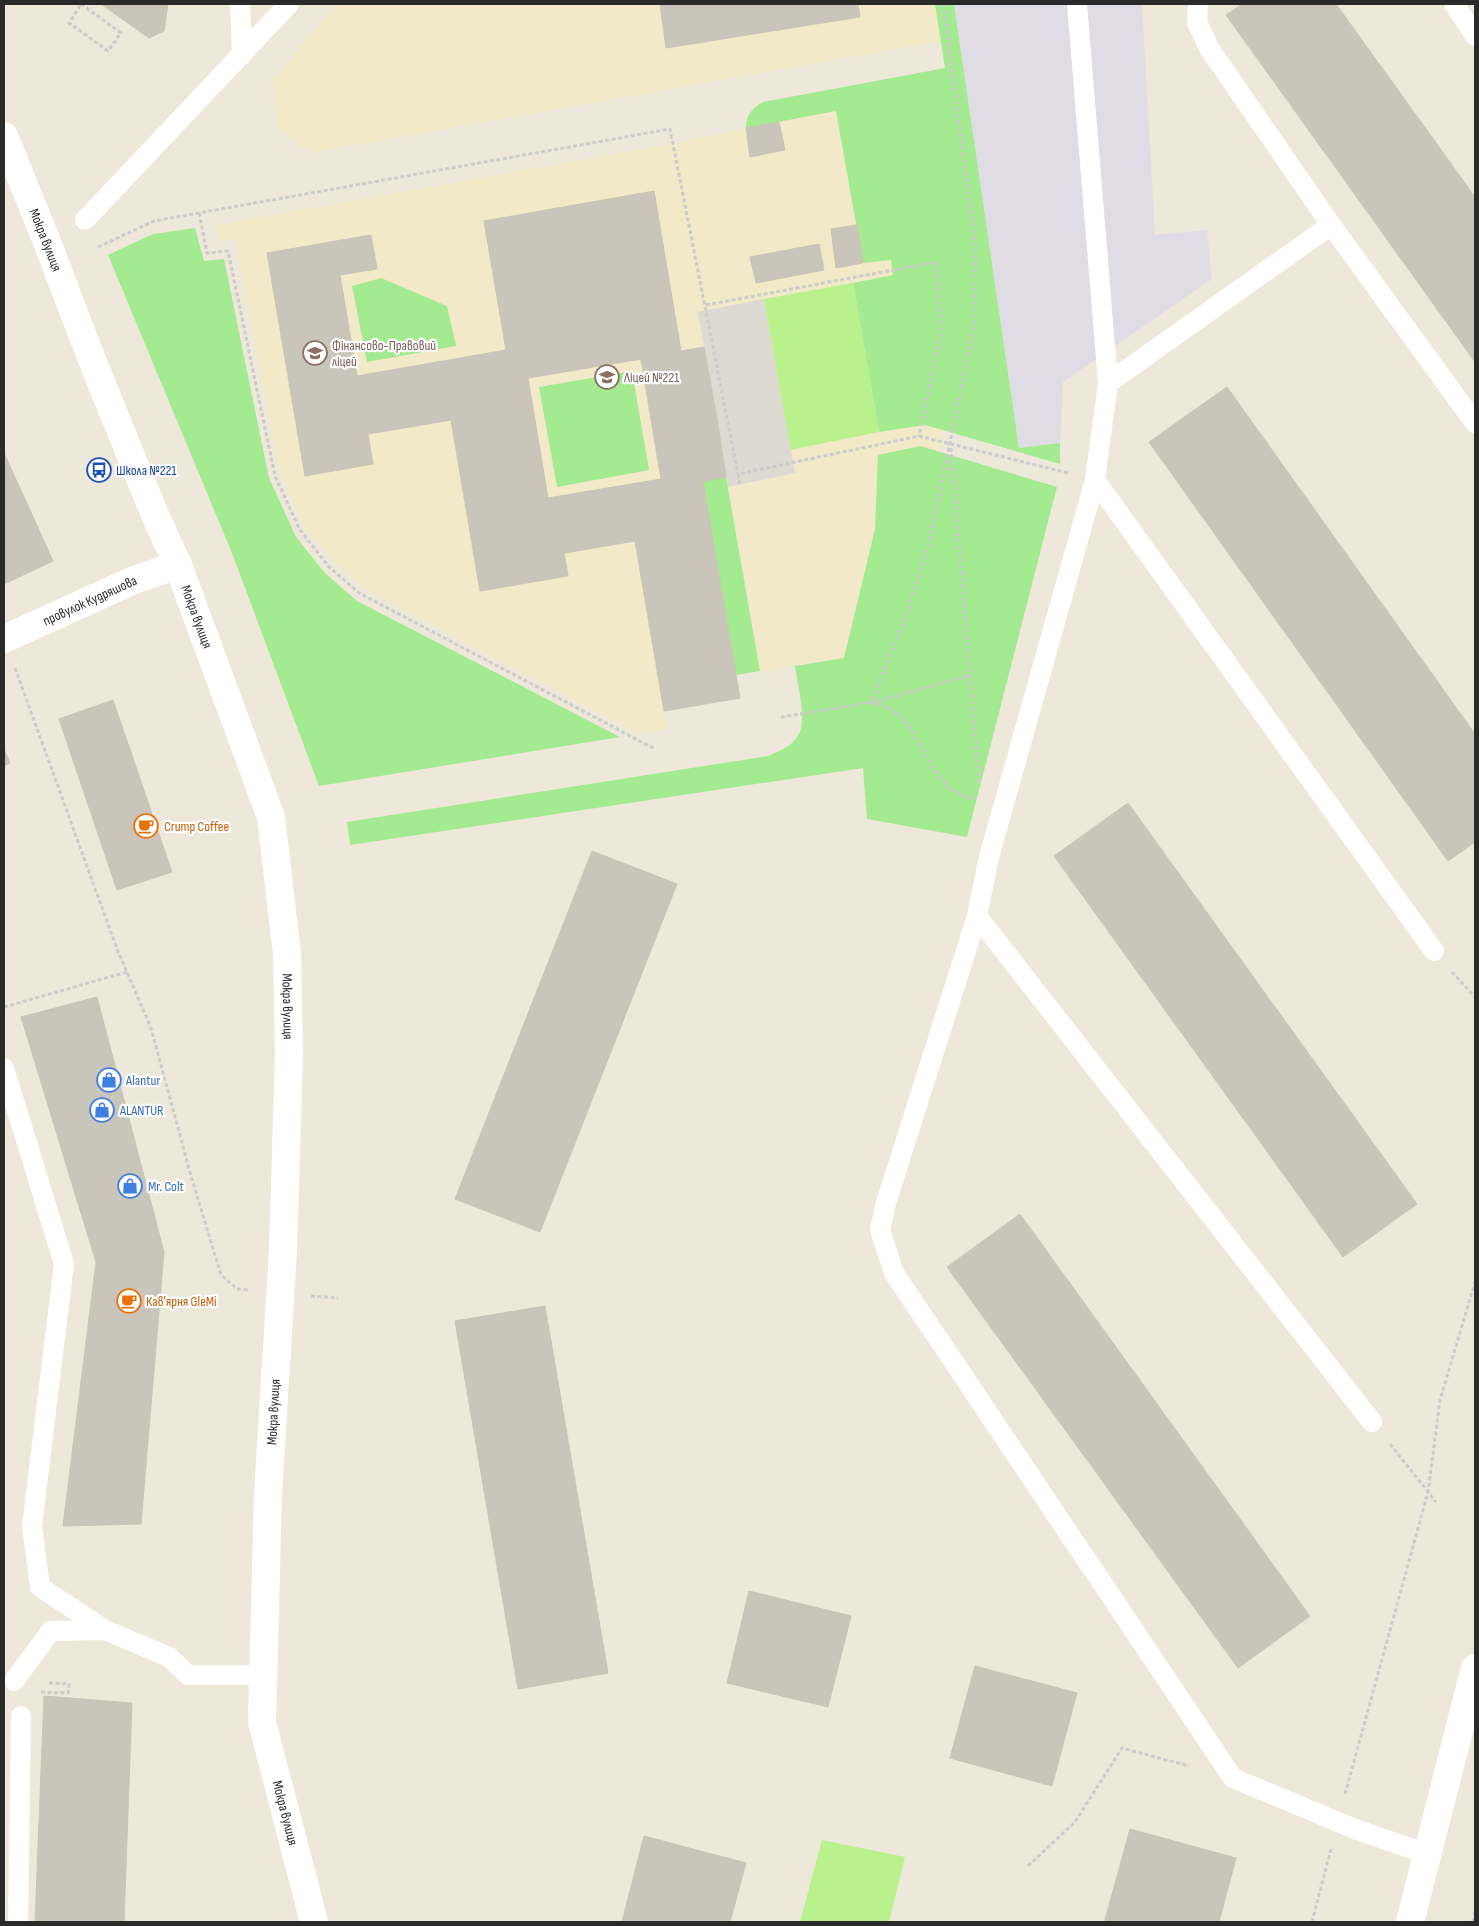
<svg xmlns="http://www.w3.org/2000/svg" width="1479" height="1926" font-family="'Sofia Sans Condensed',sans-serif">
<rect width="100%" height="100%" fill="#eee8da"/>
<path fill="#e0dce5" d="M954,4H1142L1155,235L1207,230L1212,279L1063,382L1060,443L1019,449Z"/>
<path fill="#f1e9c8" d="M336,4H935L941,41L311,153L278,129L273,80Z
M836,110L963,324L923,538L844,658L736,675L740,698L664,711L667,729L636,733L363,588L331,559L303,526L280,474L235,239L219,241L216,225L676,143Z"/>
<path fill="#a3ea91" d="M935,4H954L1019,448L1060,443V464L925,425L879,432L853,283L893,275L891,260L863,263L836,111L746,128C746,114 752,109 763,102L945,68Z
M195,228L204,261L224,259L269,478L296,537L325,573L357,601L620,737L319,786L232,553L108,255L153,234Z
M381,278L447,306L456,346L367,362L352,286Z
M632,371L649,470L557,487L539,387Z
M920,446L1057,487L967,837L867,819L863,768L350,845L347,822L768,756C779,751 791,747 798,736C808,720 797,684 795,666L844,658L875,529L878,455Z
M726,477L760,671L736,675L703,481Z"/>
<path fill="#b9f28c" d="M853,283L879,432L790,450L764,299Z
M822,1840L905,1857L889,1922H800Z"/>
<path fill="#dddad2" d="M764,299L795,473L728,487L698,312Z"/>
<path fill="#c9c5ba" stroke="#c9c4b4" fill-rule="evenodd" d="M101,4H168L164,31L149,38Z
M660,4H858L860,17L666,48Z
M1242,4H1336L1475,197V362L1226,15Z
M779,122L785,150L750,157L746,128Z
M654,191L681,351L704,347L717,419L726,477L703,481L740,698L664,711L635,541L564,553L568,576L480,591L451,420L368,434L373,464L305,476L267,253L371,235L377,269L340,275L357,376L506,350L484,221ZM641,359L661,479L548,498L528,378Z
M857,225L863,263L836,268L831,229Z
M819,244L824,270L756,283L750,257Z
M1227,387L1475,734V842L1448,861L1149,442Z
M4,453L53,561L4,584Z
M113,700L172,872L117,890L59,719Z
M4,749L10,763L4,766Z
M1128,803L1417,1204L1343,1257L1054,856Z
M592,851L677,884L540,1232L455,1199Z
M97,997L164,1252L141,1524L63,1526L96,1262L21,1017Z
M1020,1214L1310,1616L1238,1668L947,1267Z
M545,1306L608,1673L518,1689L455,1321Z
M749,1591L851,1616L828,1707L727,1683Z
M975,1666L1077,1693L1052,1786L950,1758Z
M44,1696L132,1703L124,1922H35Z
M1130,1829L1236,1858L1219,1922H1114L1105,1920Z
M644,1836L746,1863L730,1922H622Z"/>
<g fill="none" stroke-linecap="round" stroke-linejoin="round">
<path stroke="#ccc" stroke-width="3" stroke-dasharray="4 2.5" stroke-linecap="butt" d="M81,4L121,33L108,51L69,23Z
M943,4L975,243V322L929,543L909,607L871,703L970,675
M199,213L207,253L228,251L275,476L300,530L329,567L359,593L655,749
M98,247L154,221L670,129L738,474
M706,305L936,262L941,332L919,436
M951,448L979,783
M740,484L738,474L919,436L1068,473
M15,668L117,949L151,1028L191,1176L221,1275L237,1289L248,1290
M781,717C802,714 824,710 845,707C853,706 864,702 872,703C926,709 920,793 977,799
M1452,972L1475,997
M4,1007L127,972
M311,1296L338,1298
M1390,1444L1436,1502
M41,1692L68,1693L69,1684L47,1683
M1345,1794L1428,1492L1440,1400L1475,1282
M1028,1866L1075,1822L1122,1748L1189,1766
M1312,1922L1331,1849
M1473,1922L1475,1912"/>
<path stroke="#fff" stroke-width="20" d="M240,4L242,55
M1077,4L1108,383L1095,480L989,857L977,916L886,1203L880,1230L894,1273L1233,1778L1355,1829L1427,1854
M1198,4L1197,22L1209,48L1331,225L1475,423
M1454,4L1475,36
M85,220L289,4
M1108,383L1331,225
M1095,480L1434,951
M977,916L1372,1422
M4,1068L64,1264L32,1526L40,1587L105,1630
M14,1681L51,1631L105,1630L169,1657L188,1675H263
M18,1922L21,1716"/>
<path stroke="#fff" stroke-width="28" id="s1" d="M4,639L134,580L178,565"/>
<path stroke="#fff" stroke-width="28" id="s2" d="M4,136L45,237L94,365L155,515L178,565L271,817L287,954L289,1054L283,1250L268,1494L262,1722L314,1922"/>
<path stroke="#fff" stroke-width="28" d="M1410,1922L1475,1668"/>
</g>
<defs>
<g id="school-ring" transform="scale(1.25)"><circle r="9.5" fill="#fff" stroke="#8d6e63" stroke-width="1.5"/><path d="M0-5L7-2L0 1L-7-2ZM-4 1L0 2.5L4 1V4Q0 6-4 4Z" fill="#8d6e63"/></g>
<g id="bus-ring" transform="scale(1.25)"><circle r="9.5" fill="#fff" stroke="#1a4fb4" stroke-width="1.5"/><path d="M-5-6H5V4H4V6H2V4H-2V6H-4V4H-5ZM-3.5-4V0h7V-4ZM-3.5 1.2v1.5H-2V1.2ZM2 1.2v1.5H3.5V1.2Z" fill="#1a4fb4"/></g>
<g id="cafe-ring" transform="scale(1.25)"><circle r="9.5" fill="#fff" stroke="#e8710a" stroke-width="1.5"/><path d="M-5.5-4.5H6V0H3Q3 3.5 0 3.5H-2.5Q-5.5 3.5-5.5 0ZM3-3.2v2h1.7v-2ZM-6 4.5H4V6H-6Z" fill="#e8710a"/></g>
<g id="shop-ring" transform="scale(1.25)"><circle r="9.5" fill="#fff" stroke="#3f7fe0" stroke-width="1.5"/><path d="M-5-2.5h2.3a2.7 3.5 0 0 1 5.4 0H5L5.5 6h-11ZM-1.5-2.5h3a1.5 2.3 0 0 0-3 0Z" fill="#3f7fe0"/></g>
</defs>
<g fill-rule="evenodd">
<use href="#school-ring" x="315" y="353"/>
<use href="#school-ring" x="607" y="377"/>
<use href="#bus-ring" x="99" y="470"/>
<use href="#cafe-ring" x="146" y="826"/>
<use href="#shop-ring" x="109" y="1080"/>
<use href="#shop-ring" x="102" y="1110"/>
<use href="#shop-ring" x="130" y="1186"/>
<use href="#cafe-ring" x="129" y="1301"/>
</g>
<g text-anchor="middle" stroke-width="4.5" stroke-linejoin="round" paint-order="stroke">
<g font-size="14" fill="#2a2a2a" stroke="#fff">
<text dy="5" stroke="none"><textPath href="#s2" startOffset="112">Мокра вулиця</textPath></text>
<text dy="5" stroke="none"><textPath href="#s1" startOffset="94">провулок Кудряшова</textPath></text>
<text dy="5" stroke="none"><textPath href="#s2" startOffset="518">Мокра вулиця</textPath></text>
<text dy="5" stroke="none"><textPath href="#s2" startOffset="922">Мокра вулиця</textPath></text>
<text transform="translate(273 1412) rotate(-87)" y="5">Мокра вулиця</text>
<text dy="5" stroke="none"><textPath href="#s2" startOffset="1732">Мокра вулиця</textPath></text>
</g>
<g font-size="14" fill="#785e54" stroke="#fff" text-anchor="start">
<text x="332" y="350">Фінансово-Правовий<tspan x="332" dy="16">ліцей</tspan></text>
<text x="624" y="382">Ліцей №221</text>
</g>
<g font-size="14" fill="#164399" stroke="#fff" text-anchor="start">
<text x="116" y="475">Школа №221</text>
</g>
<g font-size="14" fill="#c56008" stroke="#fff" text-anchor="start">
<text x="164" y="831">Crump Coffee</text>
<text x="146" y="1306">Кав'ярня GleMi</text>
</g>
<g font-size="14" fill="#366cbe" stroke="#fff" text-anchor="start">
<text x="126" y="1085">Alantur</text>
<text x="120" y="1115">ALANTUR</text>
<text x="148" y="1191">Mr. Colt</text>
</g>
</g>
<rect width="1479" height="1926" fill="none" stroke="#2a2a2a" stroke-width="10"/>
</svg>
